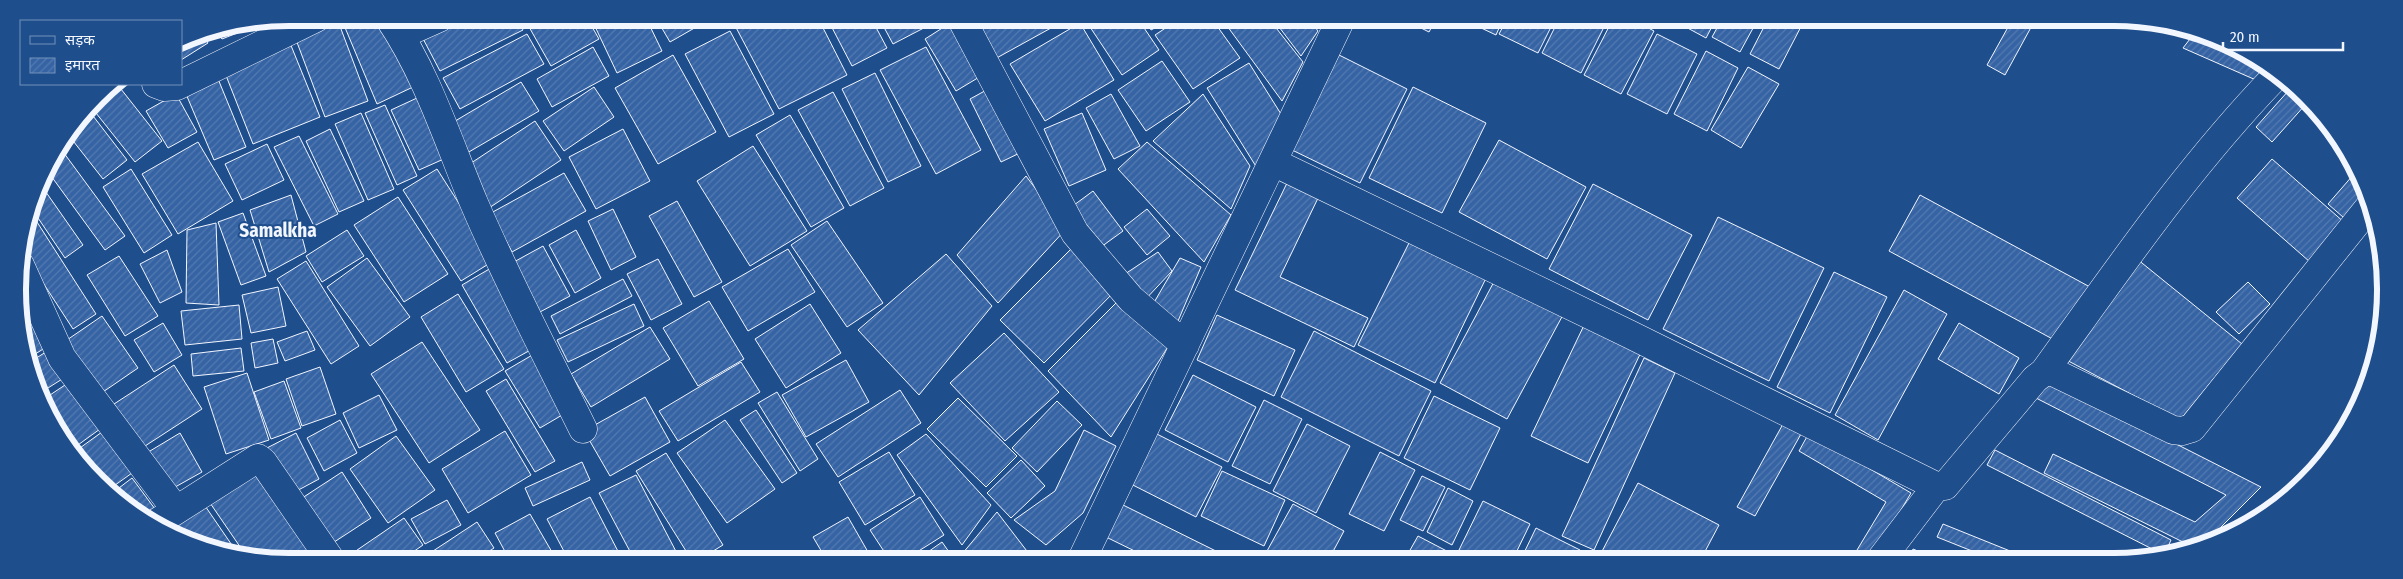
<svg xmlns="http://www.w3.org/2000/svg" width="2403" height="579" font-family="'Fira Sans Condensed','Noto Sans Devanagari',sans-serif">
<defs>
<pattern id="building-hatch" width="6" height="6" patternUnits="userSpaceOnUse" patternTransform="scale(1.25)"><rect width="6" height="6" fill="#3563a3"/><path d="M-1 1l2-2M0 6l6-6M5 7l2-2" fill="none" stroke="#537ab1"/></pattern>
</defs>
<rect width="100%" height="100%" fill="#1f4e8c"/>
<path fill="url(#building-hatch)" stroke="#f2f6ff" d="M341,18H376L413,87L377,104Z
M446,18H517L523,30L440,71L419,31Z
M524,18H587L599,39L551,66Z
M591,18H646L662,51L617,73Z
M656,18H712L670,42Z
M731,18H818L847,75L779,109Z
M827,18H871L887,48L852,66Z
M879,18H943L893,44Z
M972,18H1046L1051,28L993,60Z
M1055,18H1074L1060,27Z
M1096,19H1138L1159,50L1122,75L1088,24Z
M1145,19H1172L1151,30Z
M1179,19H1212L1240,58L1193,89L1155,35Z
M1222,19H1269L1303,62L1282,101Z
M1273,19H1309L1318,31L1301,56Z
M1403,19H1436L1429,32Z
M1462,19H1503L1496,35Z
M1507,19H1555L1538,53L1499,34Z
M1559,19H1608L1581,73L1542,53Z
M1613,19H1632L1654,31L1621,94L1584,75Z
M1671,19H1716L1706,38Z
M1722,19H1758L1740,52L1712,37Z
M1768,19H1805L1779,69L1750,54Z
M955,20L986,73L956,91L925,39Z
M2012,20H2035L2005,75L1987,65Z
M338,21L368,101L325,117L295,37Z
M265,22L222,39L217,32Z
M1080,23L1114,80L1045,121L1010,64Z
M730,31L774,114L729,137L685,54Z
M527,34L544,64L460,109L443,78Z
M1657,34L1697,54L1667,114L1627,94Z
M203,35L208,43L181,60V41Z
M2193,35L2250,54L2272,74L2265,84L2183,48Z
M290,43L320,117L253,144L223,68Z
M593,47L609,76L552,107L537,79Z
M926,47L981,150L936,174L880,70Z
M1706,51L1738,68L1707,131L1674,114Z
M1337,54L1407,89L1360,183L1290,149Z
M673,55L716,132L658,164L615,88Z
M1162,61L1190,102L1146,131L1118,90Z
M1249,63L1281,114L1257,168L1207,88Z
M1748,67L1779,84L1741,148L1711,130Z
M875,73L921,166L888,182L842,89Z
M216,74L246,147L214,160L183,87Z
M521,82L539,111L462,156L445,127Z
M112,84H117L162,141L135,162L92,108Z
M594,87L614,117L564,151L543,121Z
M992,87L1024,151L1001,162L970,99Z
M1413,87L1486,123L1442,213L1369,178Z
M2290,89L2306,104L2272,142L2256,127Z
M833,92L884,188L850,206L798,110Z
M176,94L197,132L168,148L146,111Z
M1111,94L1140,146L1114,159L1086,108Z
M1203,94L1250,166L1231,209L1153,141Z
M417,98L446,158L419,170L391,110Z
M385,105L417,176L397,185L365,113Z
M90,112L127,160L103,179L70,137Z
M361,113L394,189L368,200L335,124Z
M1082,113L1106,170L1069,186L1044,129Z
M790,115L844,208L811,227L756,135Z
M535,121L561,160L489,208L462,169Z
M330,129L364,201L339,212L306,141Z
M623,129L650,181L596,209L569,157Z
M299,136L338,214L314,226L274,147Z
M1499,140L1586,187L1547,259L1459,212Z
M198,142L233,201L178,234L142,174Z
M1147,142L1231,215L1204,262L1118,169Z
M267,144L284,180L242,200L225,164Z
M753,146L807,231L750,266L697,181Z
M61,149L125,236L105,250L46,169Z
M2272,159L2345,223L2310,262L2237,198Z
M131,169L172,235L144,253L103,187Z
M437,169L495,260L461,281L403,190Z
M564,173L586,211L512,252L491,213Z
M2354,174L2369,204L2351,224L2328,204Z
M1026,176L1066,229L998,303L957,255Z
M1288,181L1319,196L1280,277L1368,318L1354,347L1235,290Z
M1593,184L1692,235L1648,320L1549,269Z
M41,185L83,245L65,258L34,212Z
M1093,191L1123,231L1101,247L1070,208Z
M291,195L306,252L269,272L250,210Z
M1920,195L2090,287L2060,343L1889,251Z
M398,197L448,274L404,302L354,225Z
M677,201L722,282L694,297L649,216Z
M613,209L636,257L611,270L588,221Z
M1147,209L1170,236L1147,255L1124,227Z
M243,213L266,276L241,285L218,222Z
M1718,217L1824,268L1769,381L1663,329Z
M827,221L883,303L847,327L791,245Z
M37,222L96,314L73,329L23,252L30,227Z
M216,223L219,305L186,303L187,230Z
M347,230L364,256L322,282L306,256Z
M576,230L601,278L575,293L549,245Z
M1412,237L1488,274L1435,383L1358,345Z
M1075,245L1119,287L1044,363L1000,320Z
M543,246L570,296L538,313L512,263Z
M788,249L815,292L748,331L722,287Z
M167,250L182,292L160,303L140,264Z
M1158,252L1172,271L1142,303L1122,276Z
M946,254L992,306L919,395L858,330Z
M119,256L158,316L125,336L87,275Z
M367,258L410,317L370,346L327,287Z
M1180,258L1201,267L1175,328L1149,311Z
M658,259L682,304L651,320L627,274Z
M2137,259L2242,344L2180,420L2057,355Z
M306,261L359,346L331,364L277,279Z
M491,268L536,347L507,363L462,285Z
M1834,272L1887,297L1830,413L1777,387Z
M1497,276L1564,313L1507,419L1440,383Z
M623,279L632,296L560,334L551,316Z
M2248,282L2270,304L2239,334L2216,312Z
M278,287L286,326L251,333L242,295Z
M1904,290L1947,314L1878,440L1835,415Z
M458,294L504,369L466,392L421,317Z
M1123,296L1171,342L1111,437L1048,371Z
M709,301L744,359L698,386L663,328Z
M634,304L644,326L568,362L557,340Z
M810,304L841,353L786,388L755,339Z
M239,305L242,339L185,345L181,311Z
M25,306L51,344L29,358L23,307Z
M1217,315L1295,350L1274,396L1197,360Z
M102,316L138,368L100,394L64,342Z
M1587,319L1644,346L1588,463L1531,436Z
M163,323L182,355L154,372L134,340Z
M1959,323L2019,358L1999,394L1938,359Z
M650,327L670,359L591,407L571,374Z
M307,331L315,350L285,361L277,342Z
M1314,331L1431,391L1399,456L1281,397Z
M1004,333L1059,392L1005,441L950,383Z
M273,339L278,363L255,368L251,343Z
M422,342L480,430L429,463L371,374Z
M241,348L244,371L193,376L191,354Z
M49,350L67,376L40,393L32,377L30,362Z
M534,354L569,411L540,428L505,371Z
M1644,358L1675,373L1594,550L1562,536Z
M846,360L869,402L806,437L782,395Z
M741,362L760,392L678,441L659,411Z
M174,365L202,409L142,448L114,404Z
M320,367L336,414L302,426L286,379Z
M247,373L269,440L226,454L204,387Z
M1193,375L1256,407L1228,462L1165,430Z
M2046,378L2261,487L2206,542L2191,546L2044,473L2053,454L2195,522L2226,495L2036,398Z
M506,379L555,461L535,472L486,391Z
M284,381L301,428L271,439L254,392Z
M68,383L100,429L71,450L44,399Z
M900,390L921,423L838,477L816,444Z
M777,392L818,459L800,471L758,403Z
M379,395L397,430L359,448L343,413Z
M1434,396L1500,428L1470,490L1404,458Z
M645,397L670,442L610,476L584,431Z
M958,398L1017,456L986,487L927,429Z
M1264,400L1302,419L1270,484L1232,466Z
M1057,401L1082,425L1037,472L1012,448Z
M756,410L797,473L782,483L740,420Z
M340,420L357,453L324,471L307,438Z
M725,420L775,489L727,523L677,453Z
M1307,424L1350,446L1316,513L1273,491Z
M1783,424L1801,434L1755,516L1737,507Z
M1147,429L1222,467L1196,517L1121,479Z
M1084,430L1116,446L1083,513L1046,545L1014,520L1055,491Z
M505,431L531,475L468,513L442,469Z
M102,432L132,473L111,488L73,453Z
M180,433L202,472L168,491L145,454Z
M296,433L319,479L289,495L265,449Z
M1809,433L1911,493L1872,559H1861L1854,555L1886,502L1799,451Z
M926,434L991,505L962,545L897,455Z
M396,436L435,490L388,523L350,469Z
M1995,450L2171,540L2164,555L1987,465Z
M889,452L915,495L865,525L839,482Z
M1380,452L1415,470L1384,531L1349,514Z
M666,453L723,545L700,559H691L636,471Z
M1021,460L1045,486L1011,518L987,493Z
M257,462L324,559H254L247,557L206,497Z
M582,462L590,480L533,506L525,488Z
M1222,471L1285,500L1264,546L1201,516Z
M342,472L371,518L325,548L296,502Z
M636,475L680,559H634L599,493Z
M1422,476L1445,487L1423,531L1400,520Z
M132,478L155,509L145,517L115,491Z
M1638,483L1719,525L1701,559H1603L1599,557Z
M1448,488L1473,501L1452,545L1427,532Z
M199,497L238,554L156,526Z
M590,497L622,559H568L547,519Z
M920,497L944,535L906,559H889L870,530Z
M447,500L461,525L425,544L411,519Z
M1483,501L1530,524L1513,559H1477L1459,550Z
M1121,504L1232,559H1151L1106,537Z
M1293,504L1344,531L1329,559H1282L1267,551Z
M997,512L1033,559H965L962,554Z
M530,514L556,559H509L495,533Z
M848,517L872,559H826L813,537Z
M404,518L423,545L403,559H344Z
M477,522L494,548L477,559H430L427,555Z
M1943,524L2030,559H1992L1937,537Z
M1536,528L1580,550L1575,559H1521Z
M1418,536L1462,559H1405Z
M942,542L954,559H918Z
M1913,549L1937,559H1909Z
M1100,551L1117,559H1096Z"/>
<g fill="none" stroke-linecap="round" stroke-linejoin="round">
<g stroke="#f2f6ff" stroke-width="29">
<path id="street" d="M389,18C427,74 448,141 474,203C507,280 546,354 583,429
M961,18L1075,233L1131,299L1185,345
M401,35L439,18
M156,84L164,87L177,86L316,18
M1273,162L1629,334L1938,487L1945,486L2035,379L2044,372H2053L2173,430L2182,431L2192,428L2370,206
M20,265L62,358L176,510
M2044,372C2117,271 2188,167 2275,77
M153,525L258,458L263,462L330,559
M1082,559L1341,19
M1881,559L1936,487"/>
</g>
<use href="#street" stroke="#1f4e8c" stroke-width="28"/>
</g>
<g text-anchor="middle" stroke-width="4" stroke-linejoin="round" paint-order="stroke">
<g font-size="19" font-weight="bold" fill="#f2f6ff" stroke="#1f4e8c">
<text x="278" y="237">Samalkha</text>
</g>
</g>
<path d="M0 0H2403V579H0ZM289 26H2114A263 263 0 0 1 2377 289V290A263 263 0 0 1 2114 553H289A263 263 0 0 1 26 290V289A263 263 0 0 1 289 26Z" fill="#1f4e8c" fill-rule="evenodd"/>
<path fill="none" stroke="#f2f6ff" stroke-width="6" d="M289 26H2114A263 263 0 0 1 2377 289V290A263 263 0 0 1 2114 553H289A263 263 0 0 1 26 290V289A263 263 0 0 1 289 26Z"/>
<rect x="20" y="20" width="162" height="65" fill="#1f4e8c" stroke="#7391ba"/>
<rect x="30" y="36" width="25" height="8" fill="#1f4e8c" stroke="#7391ba"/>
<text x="65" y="45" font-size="15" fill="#f2f6ff">सड़क</text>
<rect x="30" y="58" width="25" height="15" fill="url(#building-hatch)" stroke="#7391ba"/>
<text x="65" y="70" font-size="15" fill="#f2f6ff">इमारत</text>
<path d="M2223 42v8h120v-8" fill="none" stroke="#f2f6ff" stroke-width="2.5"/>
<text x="2230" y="42" font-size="15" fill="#f2f6ff" stroke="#1f4e8c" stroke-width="4" paint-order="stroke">20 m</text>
</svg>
